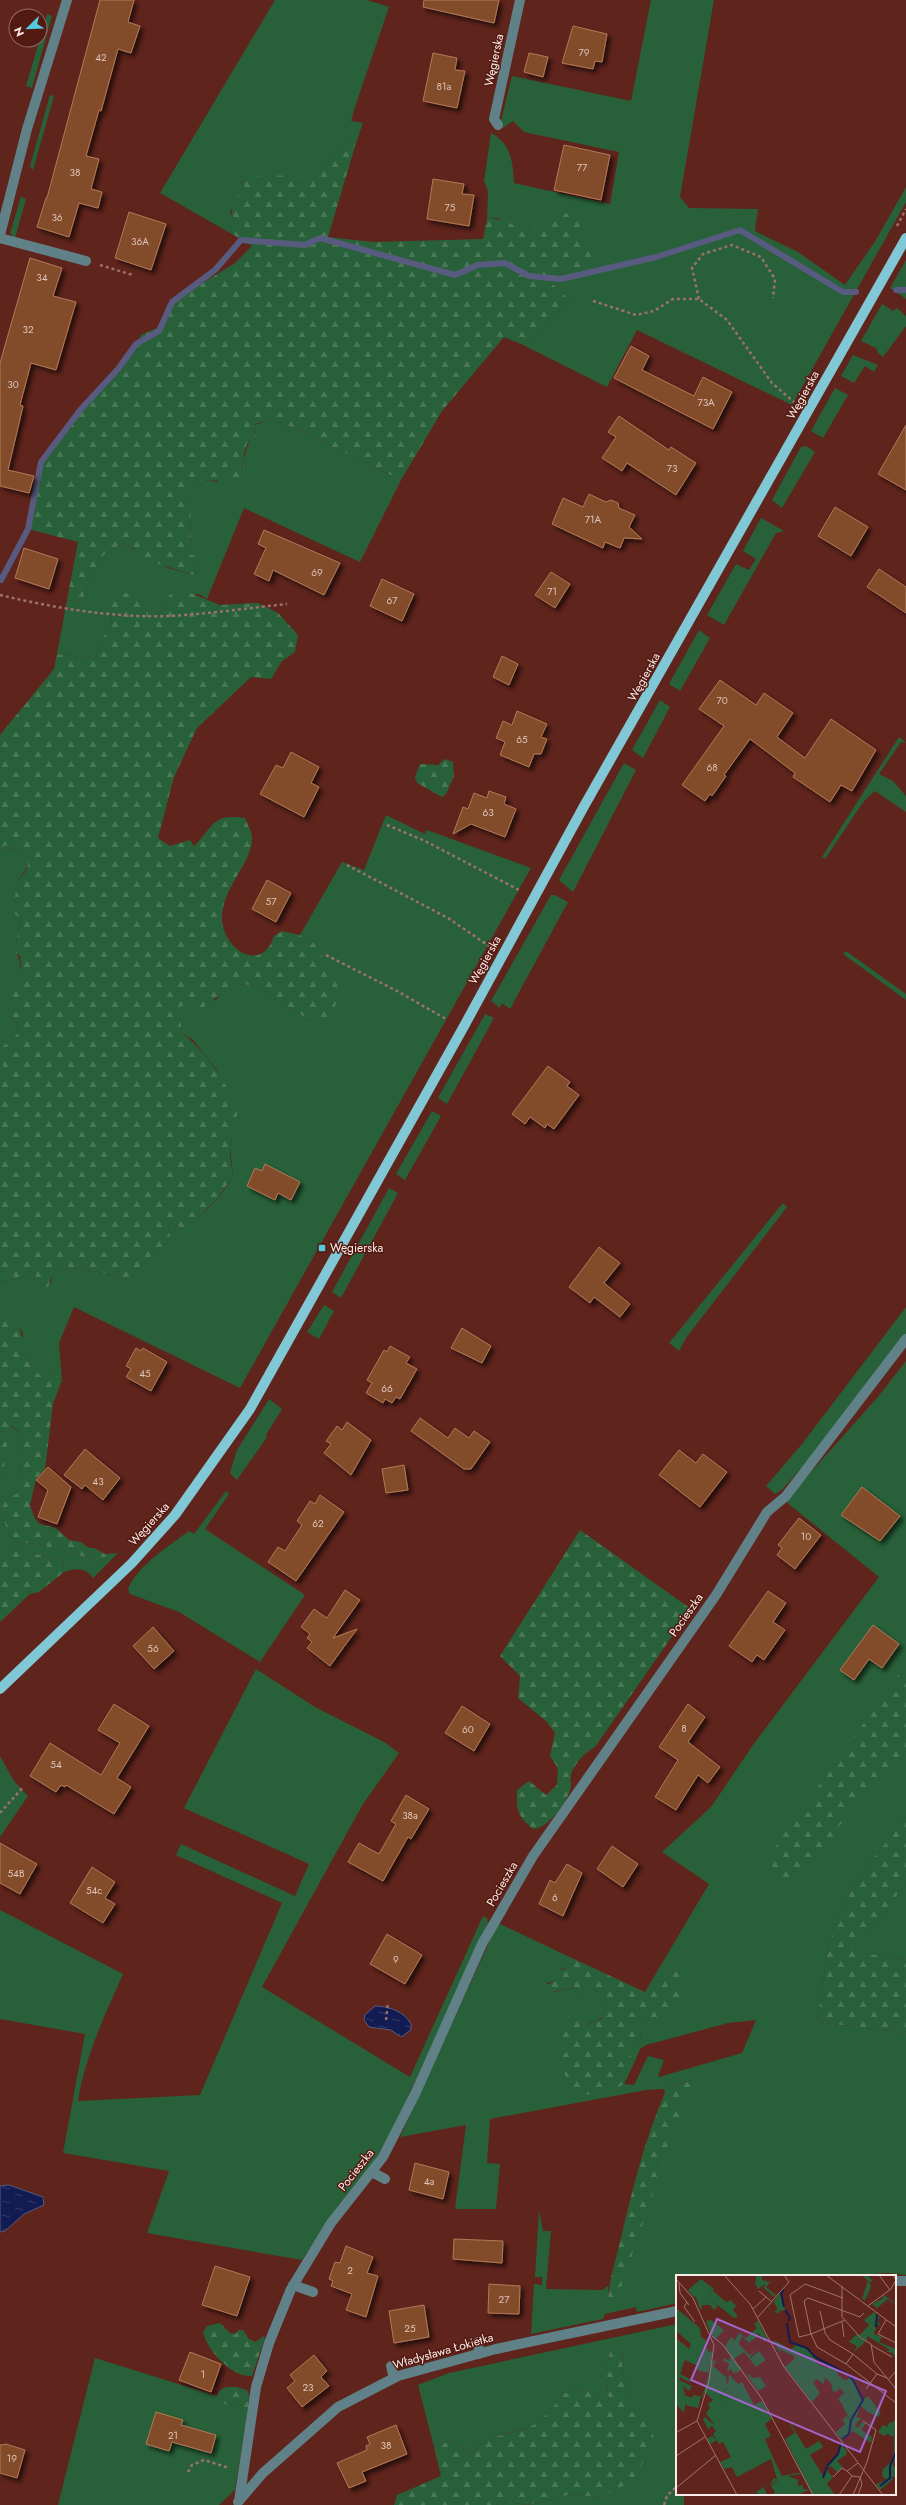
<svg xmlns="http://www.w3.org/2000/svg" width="906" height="2505" font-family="Jost,sans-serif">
<defs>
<pattern id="forest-firs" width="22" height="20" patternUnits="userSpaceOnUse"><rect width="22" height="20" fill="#286139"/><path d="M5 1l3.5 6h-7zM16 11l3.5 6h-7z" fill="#487856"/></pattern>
<pattern id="water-ripples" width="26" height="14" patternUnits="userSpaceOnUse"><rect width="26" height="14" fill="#121b52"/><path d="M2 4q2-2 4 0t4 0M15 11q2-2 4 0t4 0" fill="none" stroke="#353c6b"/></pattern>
<filter id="shadow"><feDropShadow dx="3.5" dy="3.5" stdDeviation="2" flood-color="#0009"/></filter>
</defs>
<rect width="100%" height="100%" fill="#5f241c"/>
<path fill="#286139" d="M275,0H367L389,7L355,107L351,121L363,123L356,143L349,141L338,148L316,178L262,176L241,182L238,192L239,201L230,211L233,219L230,224L232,234L160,193Z
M651,0H714L680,197L689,208L758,209L755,231L798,252L845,285L876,240L906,187V202L792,405L637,330L607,387L523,345L570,300L550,281L564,271L574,269L498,218L487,219L488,191L484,181L491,133C511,143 513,163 514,183L610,204L619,152L524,132L513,121L503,128L501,121L512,76L631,101Z
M47,14L52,16L32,88L26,86Z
M50,95L54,96L33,170L30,166Z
M21,197L26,199L15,238L10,233Z
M906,260V299L890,288Z
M882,304L893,311L897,308L906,316V326L883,357L878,353L876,348L861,341Z
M853,355L878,365L874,372L865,366L854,383L841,376Z
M835,388L848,395L823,438L811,431Z
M269,420L299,429L330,446L401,480L360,562L244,508L207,599L199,594L169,595L157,619L148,617L149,607L109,603L112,623L100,643L95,659L57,654L67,600L82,602L91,575L97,569L101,557L123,543L168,568L194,575L200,567L196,556L190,554L191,510L188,491L208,480L217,482L246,467L244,458L250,437L256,440L255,425Z
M806,446L815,452L782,508L772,500L801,447Z
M761,518L784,531L776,533L724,625L707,615L736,564L749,570L756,559L743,551Z
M699,630L710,638L680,691L669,684Z
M660,700L670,707L643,758L632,750Z
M899,737L906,743L901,742L879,774L893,781L906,796V812L875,791L864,801L825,859L822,857Z
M624,763L636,770L573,892L559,880Z
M386,815L425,834L427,830L531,868L240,1388L74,1307L59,1343L62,1380L52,1371L39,1376L32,1364L21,1353L23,1333L0,1305V1281L17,1279L34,1272L41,1286L51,1283L52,1275L59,1266L100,1272L125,1280L171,1239L168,1228L171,1222L179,1227C203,1218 219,1199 233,1177L230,1147L237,1114L235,1106L216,1069L193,1040L181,1033V1006L216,1000C223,989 237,983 250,985L322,1027L329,968L322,961L320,947L300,935L342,862L364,870Z
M5,845L22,854L27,861V868L19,879L16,890L13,913L20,918L15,952C27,963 15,1002 12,1018L19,1026C18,1038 11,1039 3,1046V1072L0,1070V852Z
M551,895H555L568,902L510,1009L502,1003L500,1008L491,1001Z
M846,951L906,994V1000L843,954Z
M485,1014L494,1018L447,1104L438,1098Z
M432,1111L441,1116L405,1180L396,1174Z
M389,1188L398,1193L341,1298L332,1292Z
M783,1203L787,1207L686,1338L679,1351L669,1343Z
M324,1305L334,1311L319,1339L307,1332Z
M906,1307V1336L814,1453L782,1490L775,1494L766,1486L802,1444Z
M906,1361V1817L856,1880L835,1925L828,1948L817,2022L906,2033V2275L889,2273L837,2276H677V2303L637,2312L636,2307L605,2314L603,2319L531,2334L534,2284L542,2285V2277H535L539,2210L543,2231H551L546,2289L602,2290L608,2286V2304L691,2080L664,2089L646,2090L490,2119L487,2163L500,2164L496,2209H455L466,2125L400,2137L498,1923L574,1959L569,1967L561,1969L557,1980L547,1983L554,1992L575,1987L582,1996L590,1989L598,1992L606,2011C599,2024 594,2019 583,2027C573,2035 571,2044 566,2053L606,2078L611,2091L624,2084L634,2085L648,2056L664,2060L658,2076L659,2077L742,2053L756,2020L728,2023L646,2045L640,2049L635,2061L628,2053L641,2041L640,2027L644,2015C675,2031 680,1997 681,1973L673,1971C667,1981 664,1984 652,1980L709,1884L662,1852L711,1807L753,1745L879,1577L785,1501L877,1398Z
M269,1399L282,1409L266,1435L267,1437L237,1480L230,1473L237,1450Z
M10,1425L26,1439L17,1447L21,1472L18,1494L6,1500L0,1511L10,1536L21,1543L37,1544L100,1561L105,1559V1554L118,1553L93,1578C86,1567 75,1568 64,1572L63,1560L0,1546V1478L7,1457V1440Z
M226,1491L229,1494L205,1529L305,1595L260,1662L179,1612L130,1594L128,1589C136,1567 170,1545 189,1531L194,1534Z
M256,1669L315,1707L384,1742L399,1753L363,1804L262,1987L410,2077L483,1916L487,1918L488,1923L388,2140L364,2176L338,2206L302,2260L147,2233L169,2171L63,2153L85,2034L0,2019V1910L123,1974C105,2015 85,2056 78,2101L200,2095L282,1903L176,1855L181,1844L295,1896L309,1864L184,1808Z
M0,1756L14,1781L28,1796L0,1837Z
M906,1882V1960L840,1949L872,1931Z
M677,2324V2494H684V2505H496L501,2501L527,2505L568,2495L602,2497L628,2403L622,2366L624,2351H610L606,2372L609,2403L604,2402L586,2389L564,2393C555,2405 544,2420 529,2427C508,2437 487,2431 473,2453L450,2441L434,2447L418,2385L449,2373Z
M95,2358L217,2396L226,2405L248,2408L235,2490L219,2505H58Z"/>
<path fill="url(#forest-firs)" d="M349,141L356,143L328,237L373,242L483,239L487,219C500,218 512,222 522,232L574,210L596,263L588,269L564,271L550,281L570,300L523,345L504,337L442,411L401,480L330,446L299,429L269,420L255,424L256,440L250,438C247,444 243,452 244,459C245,466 246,468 243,475L230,482L208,480L198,485L196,492L188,491L191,510L190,554L196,556L200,567L194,575L136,557L135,549L123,543L101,557L97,569L91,575L82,602L67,600L78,542L28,529L41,462L63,437L81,409L130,356L141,335L159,327L167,305L235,263L252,246L232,234L230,224L233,219L231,206L239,201C238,195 236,187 241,183C254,171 299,177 316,178L338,148Z
M181,589L220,605L258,603L278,613L298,635L295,652L282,661L271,679L251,677L197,728L174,777L158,838L170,846L190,840L194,846C215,826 211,813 245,818C247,824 252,831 252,838C253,863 221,887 222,920C224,950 262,974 274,936L282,931L300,935L320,947C322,958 324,961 330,969C346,993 337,1006 322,1027L250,985C230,981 217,999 201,1009L188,1005L181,1006V1033C201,1045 234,1091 237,1113C238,1124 231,1136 230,1147C229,1157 232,1167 233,1177L215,1201L185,1230L171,1222L168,1228L171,1239L125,1280L100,1272L59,1266L52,1275L48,1287L41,1286L34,1272L17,1279L0,1281V1070L3,1072V1046C11,1039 18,1038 19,1026C9,1015 6,1005 11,991L17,986L21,967L20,956L15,952L20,918L13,913C14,902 15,892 18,882C20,877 25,874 27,869C31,856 14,849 5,845L0,852V735L54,669L57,654L95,659L100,643L112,623L109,603L120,592L146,597L149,607L148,617L157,619L169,595Z
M445,759L453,762L454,776L446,794L442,797L417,783L415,777L420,764L438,765Z
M0,1304C14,1322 27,1330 21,1353L32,1364L39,1375L52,1371L62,1380L53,1404L45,1469L36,1479L30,1505L35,1519L40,1524L56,1528L69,1540L81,1542L89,1548H94L105,1554L106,1559L100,1561L37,1544L21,1543L10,1536L0,1511L6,1500L18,1493L21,1472L17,1447L26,1439L11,1425L7,1440V1457L0,1478Z
M580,1530L691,1609L595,1747C585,1752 575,1763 571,1774C570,1778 571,1783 571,1787C568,1801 549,1828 533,1829C518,1816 516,1811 517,1790L529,1781L546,1795L557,1785L558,1768L550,1756L555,1733L547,1722L518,1698L520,1676L500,1656Z
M0,1546L63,1560L64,1572L39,1592L30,1594L0,1622Z
M904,1667H906V1747L897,1762L840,1825L812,1870L791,1880L771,1882L765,1873L777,1844Z
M906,1817V1882L872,1931L841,1949L906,1960V2033L817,2022L828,1948L835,1925L856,1880Z
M574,1959L645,1992L652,1980C664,1984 667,1981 673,1971L681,1973C681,1989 680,2015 662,2020C655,2022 649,2017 644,2015L640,2027L641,2041L628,2053L635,2061L624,2084L611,2092L606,2079L601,2094L575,2095L557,2058L566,2053L568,2043L560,2037L559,2022L569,2016L578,2017L584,2026L601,2019L606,2011L598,1992L591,1989L582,1996L575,1987L546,1993L544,1987L556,1980L555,1972L569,1967Z
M692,2080L615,2305L608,2304C608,2283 615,2263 620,2242C632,2191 644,2141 665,2093L664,2089Z
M220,2323L230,2333L235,2334L239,2330H243L249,2339L256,2342L263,2336L265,2338L252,2376C232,2378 207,2350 203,2332L207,2326Z
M610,2351H624L622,2366L628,2403L646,2413L655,2440L633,2481L602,2497L568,2495L527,2505L501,2501L496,2505H394L397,2495L441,2476L434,2447L450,2441L473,2453C488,2431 507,2438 529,2427C544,2420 555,2405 564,2393L586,2389L604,2402L609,2403L606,2372Z
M226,2387H236L247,2390L249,2395L248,2408L226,2405L217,2396L219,2391Z"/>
<path fill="url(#water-ripples)" stroke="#585a7f" d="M375,2006C389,2006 405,2012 411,2024V2030L401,2037L391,2030L369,2027L364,2020L365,2015Z
M9,2185L43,2197L44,2205L24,2214L5,2231L0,2232V2186Z"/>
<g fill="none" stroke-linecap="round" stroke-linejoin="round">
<path stroke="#585a7f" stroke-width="6" d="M896,290H906
M1,580L28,529L41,462L81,409L118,369L136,344L159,331L172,302L215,270L241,240L305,245L320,238L455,275L478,265L505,263L529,276L561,279L656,257L740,230L843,292H856"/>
</g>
<path fill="#824c2b" stroke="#b37957" filter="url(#shadow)" d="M100,0H134L128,22L140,26L131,53L118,49L101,111L99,110L86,156L99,159L91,189L102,192L98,208L79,203L69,237L37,227L46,198H47Z
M424,0H499L494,23L423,7Z
M573,26L607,34L602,62L595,61L593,69L562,63Z
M433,53L457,58L455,70L465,71L457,108L423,101Z
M529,53L548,57L543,77L524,72Z
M564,145L610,155L601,200L554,190Z
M433,179L464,184L462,194L474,195L469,226L427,219Z
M129,212L166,224L151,270L115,258Z
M30,258L62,268L53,296L76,302L56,370L31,363L20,405L23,406L8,470L34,476L29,493L0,486V363Z
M631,346L649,356L642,370L694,396L703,377L732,392L713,429L614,378Z
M619,416L669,450L671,447L696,463L676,495L627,463L622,471L602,458L616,437L608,432Z
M906,425V490L878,474Z
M589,494L606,502L611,500L618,503L619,508L635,515L629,527L642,539L624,538L620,548L605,542L603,548L552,524L563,498L583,507Z
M835,507L868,527L851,556L818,536Z
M264,530L340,563L324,595L273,570L269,581L254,574L266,548L258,544Z
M24,548L58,559L49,589L15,578Z
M879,569L906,587V613L867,587Z
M551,572L570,584L555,608L535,595Z
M382,579L414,594L402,621L370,606Z
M502,656L518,664L509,685L493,677Z
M720,680L756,705L764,693L793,713L777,737L805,758L831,719L876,750L852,791L841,785L830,802L793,777L795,773L750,739L724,775L726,776L712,796L710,794L705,801L682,785L724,726L699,709Z
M517,711L547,724L541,737L547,739L541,754H534L529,767L500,755L505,742L496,738L503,721L512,725Z
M291,752L319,767L311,783L319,787L304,817L260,794L276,765L283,768Z
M489,791L506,797L504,804L516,809L505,837L471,824L453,834L463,807L468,809L474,793L487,798Z
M267,880L291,893L276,922L252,909Z
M548,1066L570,1082L567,1086L579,1095L554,1129L547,1124L545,1128L530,1117L525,1124L512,1114Z
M265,1164L300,1182L291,1200L278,1193L275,1200L247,1186L255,1168L262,1171Z
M599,1247L620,1263L604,1283L630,1304L620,1317L594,1297L590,1303L569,1287Z
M462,1328L491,1346L482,1363L451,1348Z
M390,1346L410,1357L406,1363L417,1369L400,1399L396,1397L392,1403L385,1399L383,1403L366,1393L372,1383L367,1380L384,1350L387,1352Z
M136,1348L141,1351L143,1348L167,1362L151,1391L126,1377L131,1369L126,1366Z
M420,1418L448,1438L455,1428L469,1438L474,1431L490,1442L471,1469H464L411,1431Z
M347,1422L371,1440L351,1475L324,1453L331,1444L326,1441L337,1426L342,1430Z
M85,1449L120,1478L103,1500L85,1485L82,1489L64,1475Z
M679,1450L696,1463L703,1454L727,1472L700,1507L659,1475Z
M404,1465L408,1490L386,1493L382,1469Z
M48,1467L71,1487L57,1524L38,1517L48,1490L36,1480Z
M862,1487L900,1516L880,1541L841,1515Z
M320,1495L344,1512L296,1581L268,1562L278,1547L285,1551L302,1525L297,1521L310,1501L315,1504Z
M799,1518L821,1535L795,1569L777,1555L782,1548L778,1545Z
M345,1590L360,1600L333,1638L357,1629L330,1666L307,1648L312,1642L307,1638L310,1634L301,1627L314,1609L327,1618Z
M768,1591L786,1603L773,1622L785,1630L764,1660L757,1655L752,1662L729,1646Z
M873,1625L899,1644L882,1668L869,1659L854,1680L840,1670Z
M153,1627L174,1651L154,1669L133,1646Z
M114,1704L149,1726L117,1778L131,1787L114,1814L66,1785L65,1787L61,1785L56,1792L30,1776L50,1743L101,1775L120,1743L98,1730Z
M688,1704L705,1717L688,1742L720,1767L708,1783L698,1775L676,1810L655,1797L678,1760L659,1747Z
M462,1706L490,1724L474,1751L445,1733Z
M406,1795L429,1809L411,1839L408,1837L383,1881L348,1862L359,1843L379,1854L396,1824L391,1821Z
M0,1843L37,1864L20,1894L0,1883Z
M612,1846L638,1864L623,1887L597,1869Z
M567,1864L582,1873L563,1916L539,1904L550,1880L555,1883Z
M92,1867L115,1882L105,1898L115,1904L103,1923L70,1903Z
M387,1934L422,1955L405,1984L370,1964Z
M415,2163L449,2172L443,2199L409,2190Z
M454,2239L503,2241L502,2263L453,2259Z
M346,2246L373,2257L367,2273L378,2276L366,2317L346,2310L352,2294L331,2286L333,2281L329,2279L335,2262L340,2263Z
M215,2266L250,2277L237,2316L202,2305Z
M489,2284L520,2286L519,2314L488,2313Z
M424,2305L429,2337L394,2343L389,2311Z
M190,2352L221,2364L211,2392L179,2380Z
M314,2355L327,2371L321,2377L329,2386L302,2407L287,2388L295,2381L290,2375Z
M156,2412L183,2420L181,2425L216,2435L211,2453L172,2442L169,2451L146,2444Z
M396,2425L407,2454L362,2472L366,2481L349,2488L337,2463L367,2450L366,2446L370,2444L367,2437Z
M6,2444L25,2450L17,2478L0,2473V2445Z"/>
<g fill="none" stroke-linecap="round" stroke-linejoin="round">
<path stroke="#9c716b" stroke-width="2.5" stroke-dasharray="3 3" stroke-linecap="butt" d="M897,226L906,209
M100,265L133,275
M699,299L692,268L703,254L732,245L761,257L775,279L773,298
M593,301L636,315L654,311L673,299H699L727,320L772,383L794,402
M0,595C55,608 112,618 169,616C208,614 248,608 287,604
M387,825L425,841L519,890
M347,865L448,918L489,946
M326,955L397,991L446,1019
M0,1813L24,1786
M386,2020L388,2002
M188,2472L192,2465L204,2460L229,2468
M664,2505L667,2496L677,2486"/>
<path stroke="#608188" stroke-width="10" d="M498,125L494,119L520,0
M0,235L27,129L67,0
M0,238L86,261
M372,2172L385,2179
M895,2281H906
M293,2285L313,2292
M478,2342L479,2354
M391,2366L394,2378
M239,2501L256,2387L269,2343L291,2289L331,2223L383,2157L416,2092L482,1944L533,1856L716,1595L767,1512L786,1496L906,1339
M238,2502L263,2473L338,2407L398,2376L496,2349L677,2311"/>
<path stroke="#80c8d5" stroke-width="10" d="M0,1689L132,1563L175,1515L250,1409L463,1028L583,808L906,238"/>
</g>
<rect fill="#54cade" stroke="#531a11" stroke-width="1.5" x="318" y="1244" width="8" height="8" rx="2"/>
<g text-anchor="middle" stroke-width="3" stroke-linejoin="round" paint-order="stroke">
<g font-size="10" fill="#dec4ba">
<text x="584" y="56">79</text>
<text x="101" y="61">42</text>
<text x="444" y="90">81a</text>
<text x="582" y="171">77</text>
<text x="75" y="176">38</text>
<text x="450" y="211">75</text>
<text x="57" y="221">36</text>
<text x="140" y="245">36A</text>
<text x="42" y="281">34</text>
<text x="28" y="333">32</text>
<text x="13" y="388">30</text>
<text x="706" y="406">73A</text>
<text x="672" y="472">73</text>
<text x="593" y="523">71A</text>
<text x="317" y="576">69</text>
<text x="552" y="595">71</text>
<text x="392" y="604">67</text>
<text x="722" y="704">70</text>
<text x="522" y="743">65</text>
<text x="712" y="771">68</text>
<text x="488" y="816">63</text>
<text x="271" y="905">57</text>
<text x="145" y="1377">45</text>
<text x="387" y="1392">66</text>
<text x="98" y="1485">43</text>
<text x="318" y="1527">62</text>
<text x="806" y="1540">10</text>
<text x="153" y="1652">56</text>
<text x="684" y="1732">8</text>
<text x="468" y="1733">60</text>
<text x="56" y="1768">54</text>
<text x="410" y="1819">38a</text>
<text x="16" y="1877">54B</text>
<text x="94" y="1894">54c</text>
<text x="555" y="1901">6</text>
<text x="396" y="1963">9</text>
<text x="429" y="2185">4a</text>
<text x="350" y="2274">2</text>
<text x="504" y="2303">27</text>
<text x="410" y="2332">25</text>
<text x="203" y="2378">1</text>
<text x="308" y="2391">23</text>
<text x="173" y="2439">21</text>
<text x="386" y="2449">38</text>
<text x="12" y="2462">19</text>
</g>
<g font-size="12" fill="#fcece9" stroke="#531a11">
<text transform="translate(494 60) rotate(-78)" y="4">Węgierska</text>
<text transform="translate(803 395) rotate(-61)" y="4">Węgierska</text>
<text transform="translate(644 677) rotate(-61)" y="4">Węgierska</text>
<text transform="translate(485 960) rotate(-61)" y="4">Węgierska</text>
<text transform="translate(149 1524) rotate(-48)" y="4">Węgierska</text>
<text transform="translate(686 1615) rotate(-55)" y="4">Pocieszka</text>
<text transform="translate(502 1884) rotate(-60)" y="4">Pocieszka</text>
<text transform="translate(356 2170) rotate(-52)" y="4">Pocieszka</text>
<text transform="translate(443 2351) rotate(-16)" y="4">Władysława Łokietka</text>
</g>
<g font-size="12" fill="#fcece9" stroke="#531a11" text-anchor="start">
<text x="330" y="1252">Węgierska</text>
</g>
</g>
<g transform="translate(676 2275)">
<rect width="220" height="220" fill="#5f241c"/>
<path d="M81,0H86V5L94,7L90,12L100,20L98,22L88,13L89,9L82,14L79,8ZM186,0H191L197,6L193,7L195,12L189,25L186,24L192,6ZM25,4L38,14L32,22L42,31L38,35L34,30H26V34H24L20,22L17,21L20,25L12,15ZM105,17L109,35L103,36V39L92,33L94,31L93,33L97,36L102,35L98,27L95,30ZM208,20L220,29V30L212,24L201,33L196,29L206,24ZM0,33L24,53L25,62L30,65V71L27,73L24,85L34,90L30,88L31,77L37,76L33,98L21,95L22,91L9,85L4,99L14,104L13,107L4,102L3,105L16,111L13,116L0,105V63L13,74L15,69L0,56ZM197,39L204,42L201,45L205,51L201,49L200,52L193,47ZM35,45L48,55L40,64L35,60L30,46ZM82,46L92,65L88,66L81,55L83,60L73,68L66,61L63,69L73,80L80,75L74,81L75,83L83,76L90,85L80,92L68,77L58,84L66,94L54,81L49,71L55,62L59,65L63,58L70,63L81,53L78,49ZM181,59L189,67L178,77L181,71L173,67ZM124,78L120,88L124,98L137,99V104L131,108L138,109L144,118L136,127L109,92L119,83L116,79ZM54,82L66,94L61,98L60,96L58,99L55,94L51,97L50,107L52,109L53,99L62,109L66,107L78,130L86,126L96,144L89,149L95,161L89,164L97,183L106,201L121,198H124V199L106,202L104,199L103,204L88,213L91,220H83L81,217L74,220L94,209L98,203L101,204L95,184L61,202L56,192L48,194L44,187L55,182L47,167L43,169L41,165L34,169L31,164L36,161L40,164L37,159L40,156L36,151L32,154L27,144L29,142L39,151L30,138L34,133L32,129L37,125L29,117L26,125L27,119L37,85L45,89L40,87L37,91L50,102L53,88L47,86L48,83L53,86ZM50,113L59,120L67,134L54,117L48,127L44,124ZM164,101L170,108L166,112L171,114L174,121L166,129L162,124L168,118L163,112ZM9,120L16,123L17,120L25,121L22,133L10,130ZM192,121L205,138L202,142L190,136V128L187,125ZM171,141L175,148L181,142L187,145H183L179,151L182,153L186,147L190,148L185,155L196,162L195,168L177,156L166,165L160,157L169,149L166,145ZM220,143L218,162L211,159L208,161L202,157L207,150L211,152L214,147L216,148ZM121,145L115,149L130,174L143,166L147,172L134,180L148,202L152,190L162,179L164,168L171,176L170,180L161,186L167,192L161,197L155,191L152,193V197L157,202L151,209L159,220H137L109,164L119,158L114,149ZM102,207L105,211L109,220H96L99,217L95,211Z" fill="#286139" fill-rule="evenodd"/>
<path d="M37,16L50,27L55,25L59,30L62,27L57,35L62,41L58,43L34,24L32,22ZM198,37L200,39L193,46L200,53L198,59L206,62L203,67L220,74L218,83L217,78L209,76L214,75L191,61V66L183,61L193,50L188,45ZM98,65L114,74L119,72V69L131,73L141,83L138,85L140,88L151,93L149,87L158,91L166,107L162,116L157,117L155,108L149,102L148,109L140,104L137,110L132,109L137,99L128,100L123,97L120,88L123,78L115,80L106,75L102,78L105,73L102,75ZM30,71L32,75L31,88L34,90L25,87L27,73ZM74,99V102L77,103L84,102L90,111L82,116L71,100ZM173,102L180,109L186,125L190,127V135L184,131L179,148H175L166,129L174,121L171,114L165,112L170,108L167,104L171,105ZM0,105L7,111L10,125L8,138L0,129ZM50,113L59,120L68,134L64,133L54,117L48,127L44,124ZM218,148L220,179L217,191L220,192V203L216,201L217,204L204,215L200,209L211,205L206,201L207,194L215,187L218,176ZM78,155L87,174L83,176L71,159ZM89,176L93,183L79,190L78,180L87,179ZM103,197L106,202L110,200L122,205V211L127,210V214L133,215L121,220H109L102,207L94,211L103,204Z" fill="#286139"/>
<path fill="none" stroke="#121b52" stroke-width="2" d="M108,32L105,18L108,15M109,35L114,43L112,46M111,48L114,67L131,73L139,82L169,98M200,52L201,40M166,164L173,159L175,145L187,125L177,105L171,99M147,203L152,190L162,179L165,168M204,211L214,203V191L220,177"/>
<path fill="none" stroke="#9e746e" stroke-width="1" d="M48,0L74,29L108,92L207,220M150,0L220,52M203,0L214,15M0,4L17,23L38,70L33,106L21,146L61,220M3,8L4,18L13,30M166,11V42L185,63L195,69L198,87L220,114M83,16L96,27M167,23L129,9L114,20L123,62L135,59L169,45M11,27L8,32L19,47M192,31L215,14L220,5L217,0M77,34L90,22M144,36L149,58L154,65L177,79L201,99L211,103M188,38L184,42L132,23L128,26L135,59L141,72L170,89L220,128M82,42L113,7L108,0M210,45L202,59L220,68M166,47L168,62M36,61L47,70L86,124L137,220M195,70L216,82M170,89L177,79M212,105L220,96M190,114L201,99M1,157L21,146M0,181L29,162M182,188L171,196L176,201L184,202M157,202L166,193L171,196M0,213L40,180M163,220L176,201M177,220L191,187L200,155L187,146M182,220L186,209L184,202"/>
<path fill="#a266cc" fill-opacity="0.15" stroke="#a266cc" stroke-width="2" d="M41,44L210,116L184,177L15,105Z"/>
<rect width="220" height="220" fill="none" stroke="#fcece9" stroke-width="2"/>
</g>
<g transform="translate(28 28) rotate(247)"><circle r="19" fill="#531a11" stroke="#976e67"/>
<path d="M0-3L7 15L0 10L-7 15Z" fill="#54cade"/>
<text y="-6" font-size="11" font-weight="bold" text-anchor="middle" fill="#fcece9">N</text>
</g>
</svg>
